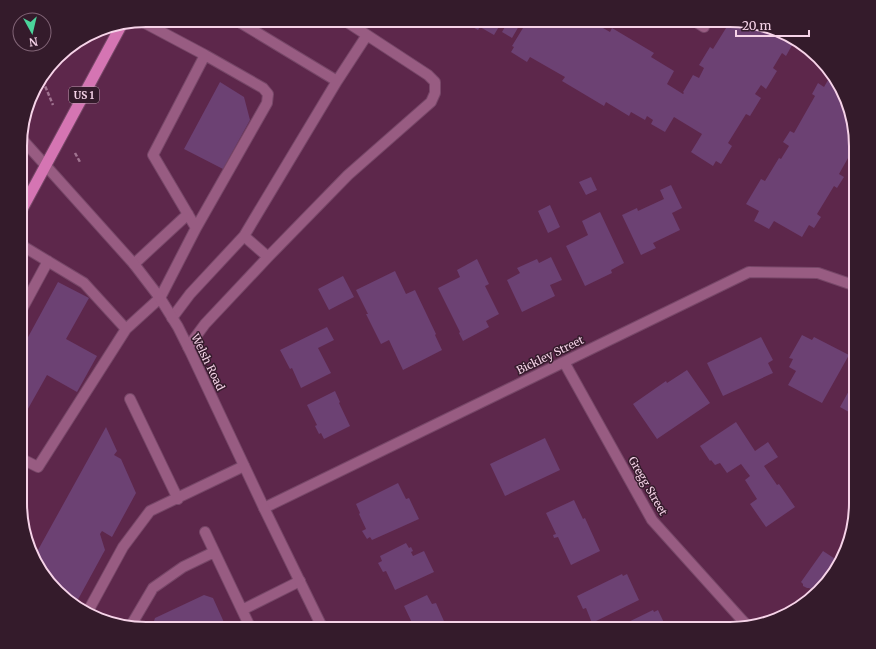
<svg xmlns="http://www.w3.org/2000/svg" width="876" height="649" font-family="Merriweather,serif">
<rect width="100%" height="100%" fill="#5d274b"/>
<path fill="#6c4173" d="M460,20H503L494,35L480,27L478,30Z
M509,20H589L610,32L612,28L654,53L651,57L674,71L667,84L683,94L684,93L683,92L693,75L699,78L704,68L699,65L710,47L713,49L731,20H738L778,30L795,40L786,56L782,53L773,68L777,71L766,89L761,85L755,94L761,98L750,116L746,114L728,143L732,146L721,164L716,161L713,166L691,152L702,134L674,117L665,132L651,124L653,120L647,116L645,120L631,112L629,116L606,102L604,106L562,81L565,77L530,57L527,62L511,52L514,47L512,46L523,28L519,26L512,38L502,32Z
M831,75L843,90L856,146V153L852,151L839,174L844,177L837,188L834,186L817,214L821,217L814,228L809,225L802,237L774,221L769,229L754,221L759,211L746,204L761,179L765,181L779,158L781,159L789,146L783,142L790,131L794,133L815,96L812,94L818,83L824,87Z
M220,82L244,97L250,120L223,169L184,149Z
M591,177L597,190L586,195L579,182Z
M671,185L682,208L672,213L680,230L653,243L656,248L641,255L622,215L637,208L638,211L664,199L660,190Z
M550,205L560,227L548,233L538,211Z
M600,212L624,263L611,270L612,273L585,286L566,246L588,235L582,221Z
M551,257L562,280L550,285L555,296L522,312L507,280L520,273L517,268L537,259L539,263Z
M477,259L489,284L485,286L499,314L486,321L489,327L463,341L459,333L460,332L438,288L460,277L457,270Z
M395,271L406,294L415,290L436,334L435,335L442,350L403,370L389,340L381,344L366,314H368L356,290Z
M343,276L354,297L329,310L318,289Z
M58,282L89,298L66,339L97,356L77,392L47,375L20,423L21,350Z
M327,327L334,340L318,348L331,373L301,388L292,368L290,369L280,350Z
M802,335L812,340L814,337L849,355L822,403L788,385L796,371L789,367L793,359L789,358Z
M761,337L773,360L768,363L773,373L723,396L707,363Z
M687,370L710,403L657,439L633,404L666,381L667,383Z
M856,378V416L840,407Z
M335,391L340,402L339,403L350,426L324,439L321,433L319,434L315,426L317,425L307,405Z
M736,422L755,451L768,442L778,457L764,466L777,485L779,484L795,507L766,527L750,504L757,499L745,480L750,476L741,464L727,473L720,463L715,465L711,460L710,461L700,446Z
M106,427L117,451L114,455L121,459L136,493L112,537L102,531L100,534L105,550L75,605L63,598L33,559Z
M545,438L560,470L505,496L490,464Z
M398,483L406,499L409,498L419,519L372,540L370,537L367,539L362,531L366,529L359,514L360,513L356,504Z
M574,500L583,519L585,518L600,551L571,565L558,537L554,538L553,535L556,534L546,513Z
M406,543L409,548L411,547L413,551L411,552L413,556L424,551L434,572L395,590L386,571L383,572L378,563L382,561L380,556Z
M823,551L840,562L825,586L812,596L808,593L811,589L809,588H807L803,586V584L801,582Z
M622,574L623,576L627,574L639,600L592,623L586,608L583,609L577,596Z
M204,595L213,598L227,629H153L152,627L155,618Z
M427,595L432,604L436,603L447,628L415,629L404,606Z
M653,610L654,612L658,610L667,629H614Z"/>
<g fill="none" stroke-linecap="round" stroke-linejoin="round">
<g stroke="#774768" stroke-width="12">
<path id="service" d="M236,20L337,81
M693,20L704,27
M196,228L153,155L205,55
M244,236L268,257
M21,245L84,283L126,329
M134,264L188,214
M21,311L48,261
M172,318L190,294L244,236L337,81L367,35
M188,347L205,324L268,257L348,175L431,102L435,93V82L428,75L344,20
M130,399L178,499
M20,458L38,467L126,329L160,298L196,228L267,103L268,94L263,88L205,55L141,21
M205,532L251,629
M242,610L300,581
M87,613L123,547L150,511L244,466
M130,627L153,588L183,567L214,552"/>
</g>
<g stroke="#774768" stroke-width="12">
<path id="minor" d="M564,362L652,520L742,620L747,625
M264,508L749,272L818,273L856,286"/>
</g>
<g stroke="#774768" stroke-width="12">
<path id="secondary" d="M21,138L134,264L160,298L178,327L191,353L264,508L323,629"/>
</g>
<g stroke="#774768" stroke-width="13">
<path id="trunk" d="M21,211L122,24"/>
</g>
<path stroke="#a07390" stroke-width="2.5" stroke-dasharray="4 2" stroke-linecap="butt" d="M43,81L53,105
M75,153L80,162"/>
<use href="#service" stroke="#985c82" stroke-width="10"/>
<use href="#minor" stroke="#985c82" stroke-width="10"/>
<use href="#secondary" stroke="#985c82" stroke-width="10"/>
<use href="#trunk" stroke="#d575b3" stroke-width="11"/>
</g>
<g text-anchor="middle" stroke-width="3" stroke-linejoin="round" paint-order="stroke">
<rect fill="#341b2b" stroke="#bc9caf" stroke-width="1" x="69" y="87" width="30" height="16" rx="3"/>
<g font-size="10" font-weight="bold" fill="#f6d3e8">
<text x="84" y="99">US 1</text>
</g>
<g font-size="11" fill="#f6d3e8" stroke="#341b2b">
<text transform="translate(550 355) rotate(-26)" y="4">Bickley Street</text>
<text transform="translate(208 362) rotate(64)" y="4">Welsh Road</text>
<text transform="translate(648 486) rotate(60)" y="4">Gregg Street</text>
</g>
</g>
<path d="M0 0H876V649H0ZM146 27H730A119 119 0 0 1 849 146V503A119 119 0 0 1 730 622H146A119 119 0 0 1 27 503V146A119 119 0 0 1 146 27Z" fill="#341b2b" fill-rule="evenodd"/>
<path fill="none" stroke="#f6d3e8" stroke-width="2" d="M146 27H730A119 119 0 0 1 849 146V503A119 119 0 0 1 730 622H146A119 119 0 0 1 27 503V146A119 119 0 0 1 146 27Z"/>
<g transform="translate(32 32) rotate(172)"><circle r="19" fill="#341b2b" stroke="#826577"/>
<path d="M0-3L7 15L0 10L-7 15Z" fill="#4bd49b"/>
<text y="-6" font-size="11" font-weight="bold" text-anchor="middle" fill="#f6d3e8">N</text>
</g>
<path d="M736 30v6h73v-6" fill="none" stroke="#f6d3e8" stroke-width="2"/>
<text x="742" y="30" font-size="12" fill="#f6d3e8" stroke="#341b2b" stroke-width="3" paint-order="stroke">20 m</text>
</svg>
